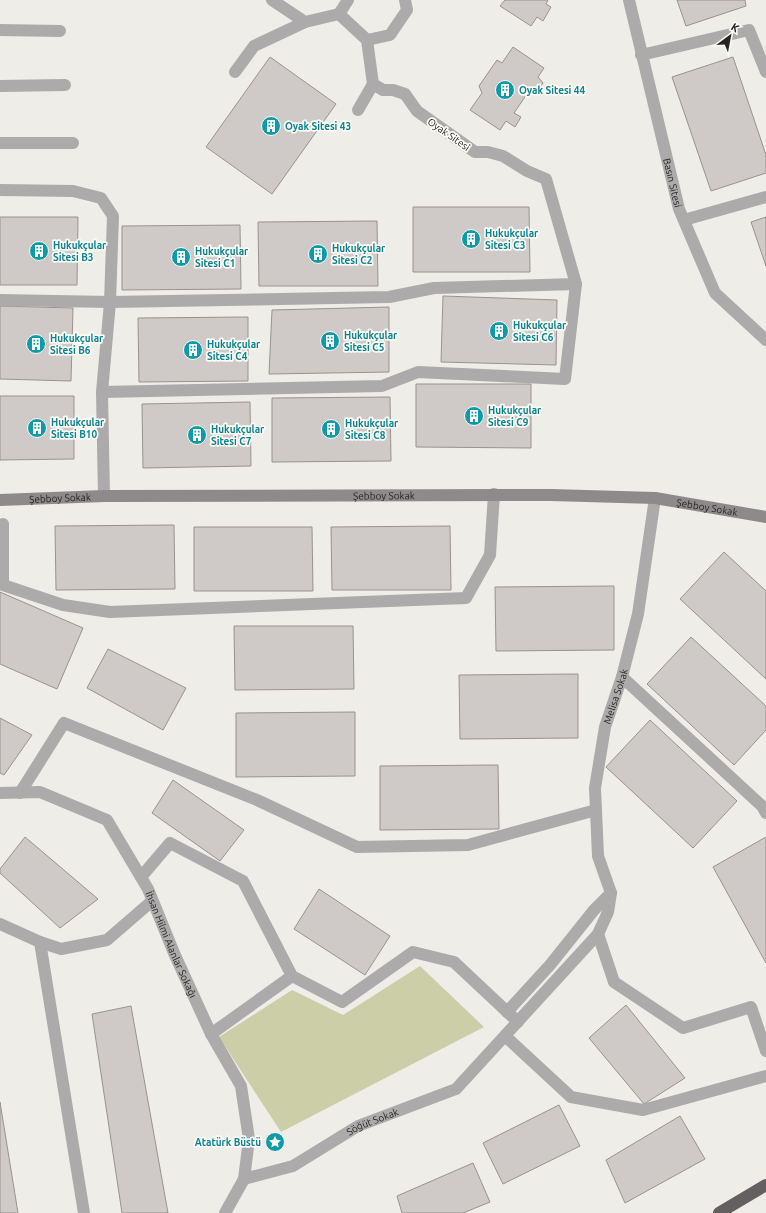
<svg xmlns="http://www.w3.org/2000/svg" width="766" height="1213" font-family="Ubuntu,sans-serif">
<rect width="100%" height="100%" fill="#eeede8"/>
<path fill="#cccea7" d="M420,966L484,1027L281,1132L219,1037L292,990L343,1015Z"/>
<path fill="#cfc9c7" stroke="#989391" d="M505,0H548L546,4L551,7L543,21L537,17L531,26L500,6Z
M677,0H745L746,6L686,26Z
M513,47L544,68L538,77L543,83L537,92L531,88L514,113L521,117L515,127L506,121L500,130L470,110L482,93L479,86L497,60L502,63Z
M270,57L336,104L272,194L206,147Z
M733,57L766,155V173L711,191L672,77Z
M413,207H529L530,272H413Z
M0,217H78L77,285H0Z
M766,217V266L751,222Z
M377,221L378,286H259L258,222Z
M240,225L241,289L122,290V226Z
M443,296L557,300L556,365L441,362Z
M0,306L73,308L71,381L0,379Z
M389,307V372L269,374L272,310Z
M248,317V381L139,382L138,318Z
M416,384H531V448L416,447Z
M0,396H74V459L0,460Z
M390,397L391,461L272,462V398Z
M250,402L251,466L143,468L142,404Z
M174,525L175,589L56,590L55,526Z
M450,526L451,590H332L331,527Z
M194,527H312L313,591H194Z
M724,552L766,591V679L680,599Z
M614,586V650L496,651L495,587Z
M0,592L83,628L57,689L0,664Z
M234,626H353L354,689L235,690Z
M691,637L766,706V730L734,765L647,684Z
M108,649L186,688L163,730L87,688Z
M578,674V738L460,739L459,675Z
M355,712V776L236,777V713Z
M0,718L32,735L4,775L0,773Z
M650,720L737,801L693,848L606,767Z
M498,765L499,829L380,830V766Z
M173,780L244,830L220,861L152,813Z
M25,837L98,899L60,928L0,873V869Z
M766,837V963L713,867Z
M319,889L390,936L365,975L294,929Z
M626,1005L685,1078L644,1104L589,1038Z
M131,1006L168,1213H122L92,1014Z
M0,1102L18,1213H0Z
M559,1105L580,1146L503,1184L483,1143Z
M680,1116L705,1159L625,1203L606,1160Z
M473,1163L490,1202L463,1213H402L397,1196Z"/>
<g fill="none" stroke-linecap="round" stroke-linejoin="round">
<g stroke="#adaaab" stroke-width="12">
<path d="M272,0L305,22L339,14"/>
<path id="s1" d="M629,0L679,209L715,293L766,340"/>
<path d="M0,30L60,31"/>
<path d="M367,40L390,35L407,10L405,0"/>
<path d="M641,55L749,30L766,72"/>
<path d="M235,72L254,46L305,22"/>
<path d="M0,86L65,85"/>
<path d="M358,110L373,84"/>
<path d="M0,143H73"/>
<path d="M0,190L73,191L101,198L113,216L110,302L102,392L104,496"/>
<path d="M684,220L766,197"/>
<path d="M0,300L110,302L389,297L434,288L576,284"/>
<path d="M102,392L382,386L418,372L565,379L576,284L546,179L527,171L503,156L488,152H475L417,111L405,94L393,90H383L373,84L367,40L339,14L348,0"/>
<path d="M3,524V585L63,605L110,612L466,598L490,555L494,494"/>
<path d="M622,677L762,806L766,813"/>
<path id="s2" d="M0,793L40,792L107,820L148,889L174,953L211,1034L241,1086L249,1139L244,1179L225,1213"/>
<path d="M20,793L64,723L257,800L357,847L468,845L596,810"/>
<path d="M141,877L170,843L243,881L292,976L342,1002L413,952L454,962L518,1022"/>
<path d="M0,924L40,942L84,1213"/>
<path d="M598,934L614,982L683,1028L751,1007L766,1051"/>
<path d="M40,942L61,949L107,940L152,901"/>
<path d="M507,1012L550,965L594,910L611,893"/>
<path d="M211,1034L292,976"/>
<path d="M505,1036L571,1097L643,1110L766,1076"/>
<path id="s3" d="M244,1179L293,1166L358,1126L456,1089L598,934L608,912L611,893L598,856L595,788L605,727L622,677L638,614L655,498"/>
</g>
<path stroke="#8e8a8b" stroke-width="12" id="s4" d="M0,500L104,496L551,495L655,498L766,517"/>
<path stroke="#645f60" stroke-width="12" d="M719,1213L766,1185"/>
</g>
<defs>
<g id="building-disc" transform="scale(1)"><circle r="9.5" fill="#0f9aa8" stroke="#fbfbf6"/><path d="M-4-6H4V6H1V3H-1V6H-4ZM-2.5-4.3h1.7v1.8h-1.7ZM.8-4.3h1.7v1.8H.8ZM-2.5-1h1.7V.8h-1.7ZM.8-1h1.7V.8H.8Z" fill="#fff"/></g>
<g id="sight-disc" transform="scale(1)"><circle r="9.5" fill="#0f9aa8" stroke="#fbfbf6"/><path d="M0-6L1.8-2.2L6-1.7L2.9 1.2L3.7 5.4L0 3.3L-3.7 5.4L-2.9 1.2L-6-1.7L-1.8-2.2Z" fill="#fff"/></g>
</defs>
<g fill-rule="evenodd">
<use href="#building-disc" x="505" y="90"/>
<use href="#building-disc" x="271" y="126"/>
<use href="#building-disc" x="471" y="239"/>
<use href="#building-disc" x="39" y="251"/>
<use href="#building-disc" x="318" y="254"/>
<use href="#building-disc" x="181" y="257"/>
<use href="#building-disc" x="499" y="331"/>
<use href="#building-disc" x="330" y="341"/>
<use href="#building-disc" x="36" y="344"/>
<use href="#building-disc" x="193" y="350"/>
<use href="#building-disc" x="474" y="416"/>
<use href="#building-disc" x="37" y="428"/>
<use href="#building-disc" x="331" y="429"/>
<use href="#building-disc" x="197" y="435"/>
<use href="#sight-disc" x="275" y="1142"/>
</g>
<g text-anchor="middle" stroke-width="3.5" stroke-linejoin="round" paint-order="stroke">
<g font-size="10" font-weight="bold" fill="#0d838f" stroke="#fbfbf6" text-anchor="start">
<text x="519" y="94">Oyak Sitesi 44</text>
<text x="285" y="130">Oyak Sitesi 43</text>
<text x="485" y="237">Hukukçular<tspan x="485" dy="12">Sitesi C3</tspan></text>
<text x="53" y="249">Hukukçular<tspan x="53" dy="12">Sitesi B3</tspan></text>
<text x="332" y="252">Hukukçular<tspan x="332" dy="12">Sitesi C2</tspan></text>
<text x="195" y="255">Hukukçular<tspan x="195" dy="12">Sitesi C1</tspan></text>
<text x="513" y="329">Hukukçular<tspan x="513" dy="12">Sitesi C6</tspan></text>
<text x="344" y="339">Hukukçular<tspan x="344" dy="12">Sitesi C5</tspan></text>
<text x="50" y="342">Hukukçular<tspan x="50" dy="12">Sitesi B6</tspan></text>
<text x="207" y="348">Hukukçular<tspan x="207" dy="12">Sitesi C4</tspan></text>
<text x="488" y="414">Hukukçular<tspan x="488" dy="12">Sitesi C9</tspan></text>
<text x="51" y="426">Hukukçular<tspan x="51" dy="12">Sitesi B10</tspan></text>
<text x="345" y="427">Hukukçular<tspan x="345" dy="12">Sitesi C8</tspan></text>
<text x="211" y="433">Hukukçular<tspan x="211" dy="12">Sitesi C7</tspan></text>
<text x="261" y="1146" text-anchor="end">Atatürk Büstü</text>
</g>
<g font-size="10" fill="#252423" stroke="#fbfbf6">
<text transform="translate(449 134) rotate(35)" y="4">Oyak Sitesi</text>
<text dy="4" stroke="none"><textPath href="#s1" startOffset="188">Basın Sitesi</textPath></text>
<text dy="4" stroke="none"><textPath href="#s4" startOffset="384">Şebboy Sokak</textPath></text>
<text dy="4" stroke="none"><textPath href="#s4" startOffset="60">Şebboy Sokak</textPath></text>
<text dy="4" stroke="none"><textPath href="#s4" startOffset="708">Şebboy Sokak</textPath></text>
<text dy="4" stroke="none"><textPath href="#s3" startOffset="687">Melisa Sokak</textPath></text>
<text dy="4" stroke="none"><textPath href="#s2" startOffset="253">İhsan Hilmi Alanlar Sokağı</textPath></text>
<text dy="4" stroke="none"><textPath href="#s3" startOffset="142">Söğüt Sokak</textPath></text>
</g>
</g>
<g transform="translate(730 36) rotate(32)" stroke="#fbfbf6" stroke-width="3" paint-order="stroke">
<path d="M0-3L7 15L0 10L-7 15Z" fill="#252423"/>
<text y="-6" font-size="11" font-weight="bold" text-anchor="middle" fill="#252423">K</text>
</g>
</svg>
